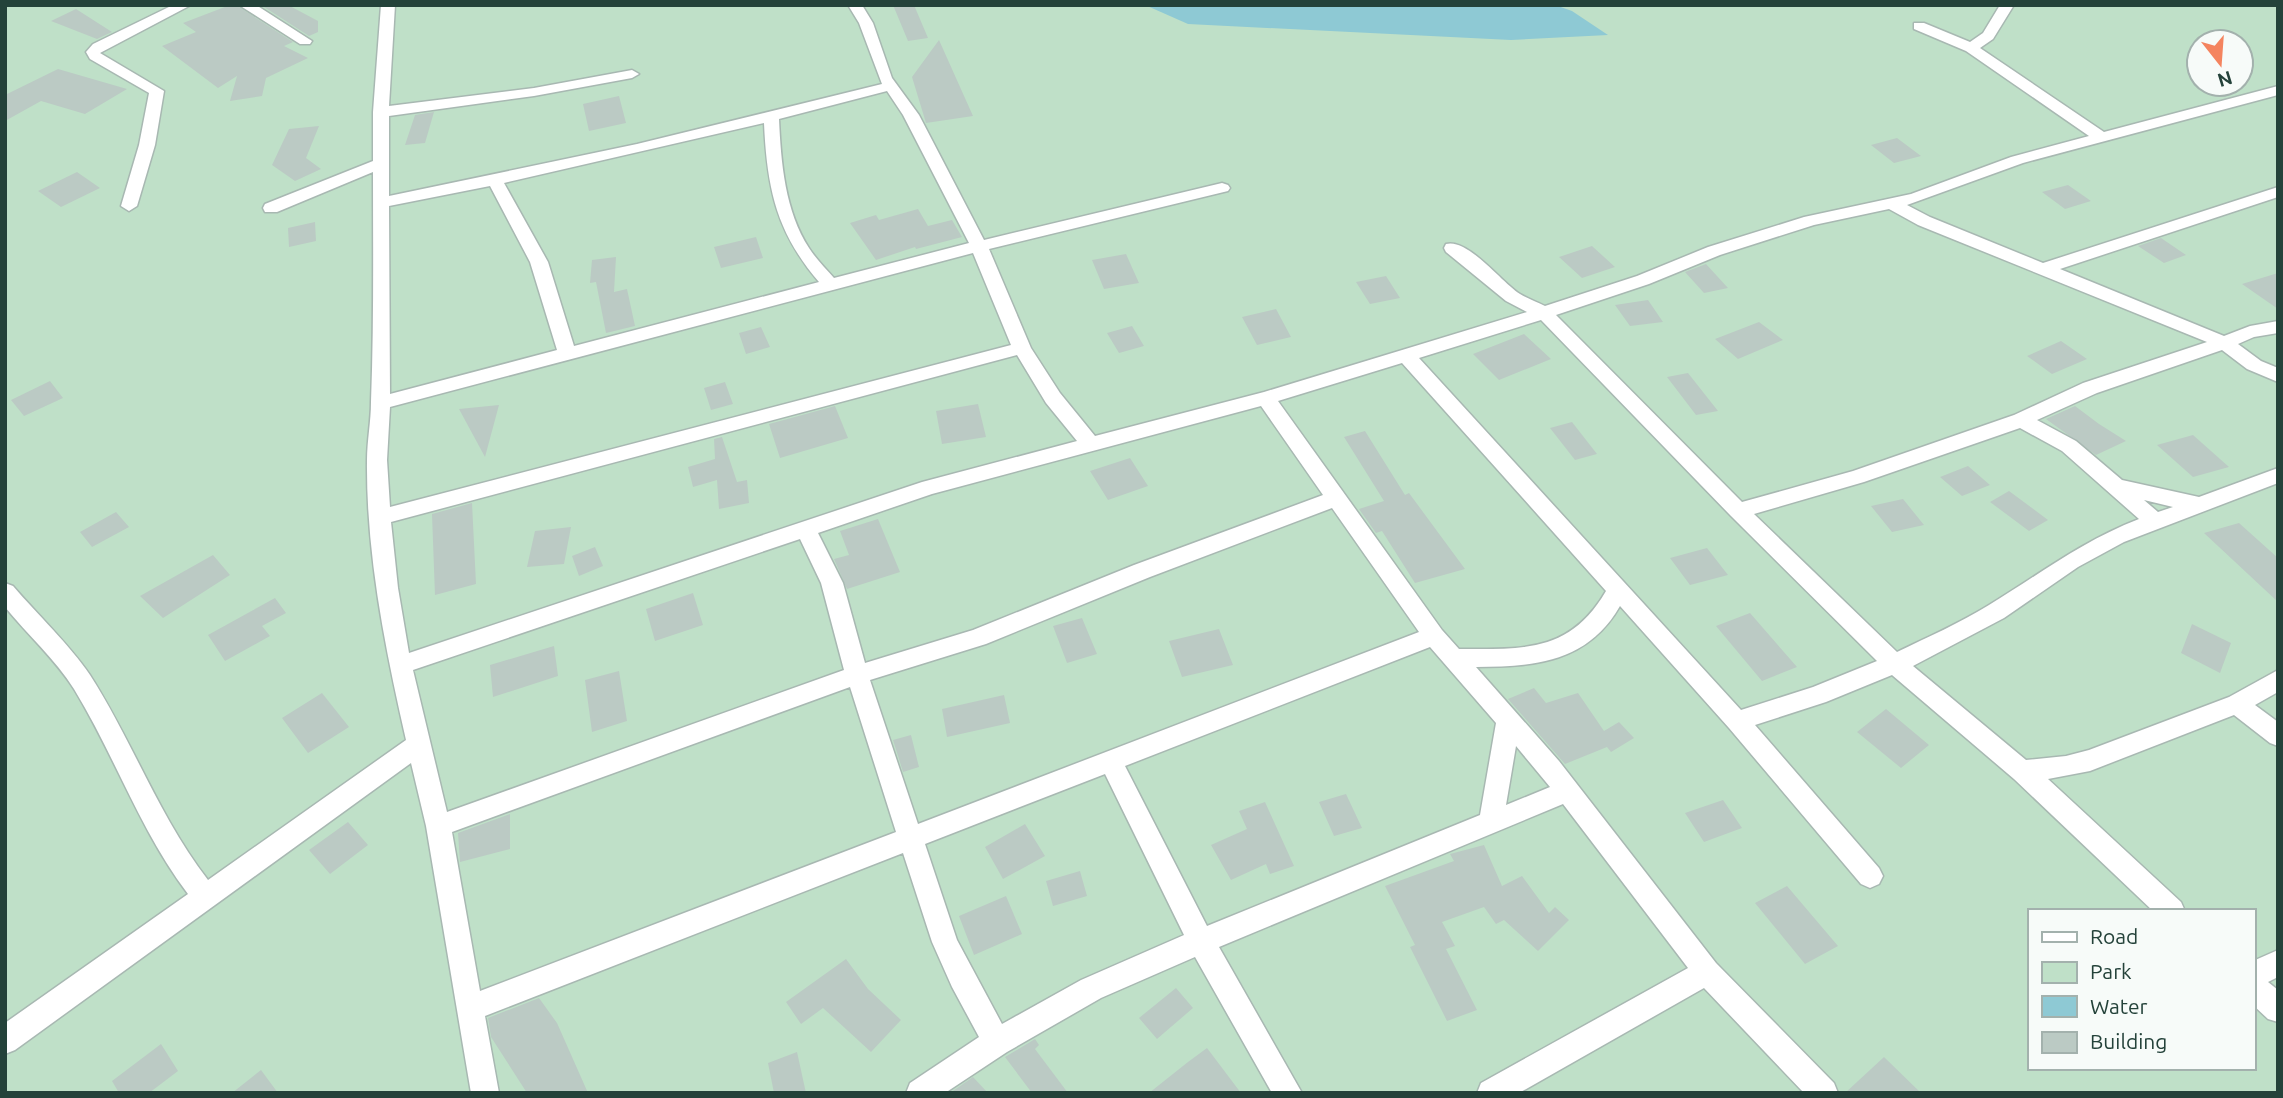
<svg xmlns="http://www.w3.org/2000/svg" width="2283" height="1098" font-family="Ubuntu,sans-serif">
<rect width="100%" height="100%" fill="#e6efeb"/>
<path fill="#bfe0c8" fill-rule="evenodd" d="M5,5H2278V1093H5ZM2199,42H2241V84H2199ZM2029,911H2253V1068H2029Z"/>
<path fill="#8ec9d4" d="M1145,5H1555L1572,11L1608,35L1511,40L1188,24Z"/>
<path fill="#bbcac4" d="M230,5H236L293,42L284,46L308,58L266,78L262,96L230,101L237,76L218,88L162,46L196,32L183,23Z
M261,5H288L318,21V32L309,36Z
M893,5H914L928,38L908,41Z
M76,9L112,32L97,39L51,21Z
M939,40L973,116L926,123L912,77Z
M58,69L127,89L85,114L41,101L5,121V95Z
M619,96L626,123L589,131L583,104Z
M434,112L425,143L405,145L415,115Z
M319,126L306,158L321,169L295,181L272,165L289,129Z
M1897,138L1921,156L1894,163L1871,145Z
M77,172L100,188L61,207L38,191Z
M2068,185L2091,201L2065,209L2042,192Z
M918,209L928,226L952,220L962,237L916,249L915,247L876,260L850,223L876,215L879,220Z
M315,222L316,241L289,247L288,228Z
M756,237L763,258L721,268L714,247Z
M2161,238L2186,255L2164,263L2138,246Z
M1592,246L1615,267L1582,278L1559,257Z
M1126,254L1139,283L1104,289L1092,260Z
M616,257L614,292L627,289L635,326L606,333L596,282L590,283L592,260Z
M1706,264L1728,288L1704,293L1685,272Z
M2278,273V309L2242,284Z
M1386,276L1400,298L1370,304L1356,282Z
M1648,300L1663,322L1630,326L1615,305Z
M1276,309L1291,337L1257,345L1242,317Z
M1759,322L1783,340L1738,359L1715,339Z
M1132,326L1144,346L1119,353L1107,333Z
M761,327L770,347L746,354L739,333Z
M1524,334L1551,359L1499,380L1473,354Z
M2061,341L2087,359L2052,374L2027,356Z
M1688,373L1718,411L1696,415L1667,377Z
M50,381L63,398L24,416L11,400Z
M725,382L733,404L711,410L704,388Z
M978,404L986,437L942,444L936,411Z
M499,405L485,457L459,409Z
M835,406L848,438L780,458L769,424Z
M2075,406L2099,424L2126,441L2096,455L2046,419Z
M1572,422L1597,454L1575,460L1550,428Z
M1365,431L1405,495L1409,493L1465,569L1415,583L1382,531L1376,533L1359,509L1384,501L1344,437Z
M2193,435L2229,467L2193,477L2157,445Z
M722,437L737,482L747,480L749,503L719,509L717,480L693,487L688,467L715,459L714,439Z
M1130,458L1148,486L1108,500L1090,471Z
M1968,466L1990,485L1962,496L1940,477Z
M2009,491L2048,520L2029,531L1990,502Z
M1903,499L1924,525L1892,532L1871,506Z
M472,503L476,584L435,595L432,514Z
M116,512L129,527L92,547L80,532Z
M878,519L900,572L847,589L834,559L849,555L840,531Z
M2239,523L2278,558V602L2204,533Z
M571,527L564,564L527,567L535,531Z
M595,547L603,566L579,576L572,556Z
M1707,548L1728,575L1690,585L1670,558Z
M213,555L230,575L163,618L140,596Z
M693,593L703,625L655,641L646,609Z
M275,598L286,613L262,626L270,636L225,661L208,635Z
M1750,613L1797,667L1762,681L1716,626Z
M1082,618L1097,654L1067,663L1053,626Z
M2192,624L2231,643L2220,673L2181,653Z
M1219,629L1233,665L1182,677L1169,641Z
M554,646L558,676L493,697L490,665Z
M619,671L627,721L592,732L585,680Z
M1534,688L1546,703L1578,693L1604,731L1619,722L1634,738L1611,752L1607,747L1565,764L1508,699Z
M322,693L349,727L308,753L282,718Z
M1004,695L1010,723L947,737L942,709Z
M1886,709L1929,745L1901,768L1857,732Z
M911,735L919,767L903,772L893,740Z
M1346,794L1362,828L1334,836L1319,802Z
M1723,800L1742,828L1704,842L1685,813Z
M1265,802L1294,866L1270,874L1266,864L1231,880L1211,845L1247,829L1239,811Z
M510,814V849L460,862L458,833Z
M348,822L368,845L330,874L309,850Z
M1025,824L1045,856L1003,879L985,847Z
M1484,845L1502,886L1522,876L1549,913L1555,907L1569,920L1538,951L1504,920L1496,924L1484,907L1442,922L1455,946L1446,949L1477,1010L1447,1021L1410,947L1415,945L1385,886L1454,861L1450,854Z
M1080,871L1087,896L1053,906L1046,881Z
M1787,886L1838,946L1805,964L1755,903Z
M1006,896L1022,934L974,955L959,916Z
M846,959L868,989L901,1020L871,1052L823,1008L801,1024L786,1002Z
M1176,988L1193,1008L1157,1039L1139,1018Z
M539,998L557,1023L588,1093H527L491,1037L488,1018Z
M1035,1039L1039,1045L1035,1049L1068,1093H1032L1005,1057Z
M161,1044L178,1071L149,1093H119L112,1081Z
M1207,1048L1241,1093H1149L1188,1062Z
M797,1052L806,1093H774L768,1063Z
M1884,1057L1921,1093H1845Z
M261,1070L278,1093H232Z
M973,1077L988,1093H950Z"/>
<g fill="none" stroke-linecap="round" stroke-linejoin="round">
<g stroke="#a8b8b2" stroke-width="3">
<path id="minor" d="M173,5H191L100,53L164,91L155,145L137,206L129,211L121,206L139,145L149,93L90,59L86,52L93,44Z
M239,5H256L312,41L310,44H300Z
M381,5H395L389,106L534,88L632,70L639,74L632,78L534,96L389,116V196L637,144L882,84L859,23L848,5H862L873,23L892,78L919,115L984,240L1222,183L1228,185L1230,188L1228,191L989,249L1031,348L1060,393L1095,436L1264,392L1527,312L1506,301L1446,252L1444,248L1446,244C1468,238 1501,282 1520,294C1528,299 1537,302 1545,306L1637,276L1708,247L1804,217L1911,194L2011,157L2089,136L1966,51L1914,29V23H1924L1970,42L1983,33L2000,5H2014L1993,39L1980,48L2104,132L2278,86V95L2023,163L1907,205L1930,217L2043,263L2278,187V197L2060,269L2224,336L2250,326L2278,321V333L2254,337L2238,344L2261,361L2278,368V382L2247,369L2222,350L2097,393L2037,420L2076,441L2122,480L2199,497L2278,468V483L2124,542L2078,567L2004,618L1913,666L2026,760L2066,756L2089,750L2229,697L2278,670V692L2255,705L2278,722V746L2270,743L2234,715L2090,771L2048,779L2181,902L2185,911H2153L2014,779L1892,675L1826,702L1755,725L1879,868L1883,876L1879,884L1870,888L1861,884L1729,728L1620,606C1588,662 1535,667 1476,667L1559,761L1716,963L1834,1083L1838,1093H1804L1704,988L1519,1093H1477L1481,1083L1688,968L1563,804L1219,947L1302,1093H1272L1195,957L1101,998L1007,1052L945,1093H906L910,1083L979,1037L952,987L932,942L903,853L485,1016L499,1093H471L426,826L411,763L15,1050L5,1054V1023L188,894C140,831 115,756 74,689C56,660 27,634 5,607V583L13,586C37,614 70,645 90,675C133,742 159,817 208,880L406,740C385,648 366,554 367,460C367,441 371,421 371,402C374,325 373,249 373,172L277,212H265L263,208L265,204L373,161V112ZM887,91L903,115L969,243L834,278C826,269 816,259 809,248C785,211 781,163 779,119ZM764,123C767,188 776,232 819,282L574,346L548,262L504,183ZM490,186L530,262L557,350L390,394L389,206ZM1889,209L1918,225L2207,342L2083,383L2014,415L1853,471L1742,502L1556,315L1649,284L1720,255L1814,225ZM973,253L1011,345L390,507L387,460L390,407ZM1541,320L1731,516L1877,661L1813,687L1741,710L1419,358ZM1017,355L1046,403L1077,441L922,482L409,653L398,588L391,522ZM1402,363L1606,591C1570,653 1523,649 1459,649L1442,630L1278,401ZM1261,406L1323,495L1134,565L973,630L865,663L843,583L818,533L932,494ZM2020,428L2062,451L2139,519C2082,541 2040,574 1989,605C1960,623 1928,637 1897,652L1754,514L1864,482ZM2144,500L2173,507L2158,512ZM1332,508L1419,632L918,824L870,680L986,644L1150,577ZM800,539L821,583L844,670L447,812L413,670ZM1430,647L1496,723L1480,815L1207,926L1125,766ZM850,687L896,832L480,991L452,832ZM1516,746L1550,787L1506,805ZM1105,774L1184,935L1081,980L1002,1024L957,940L925,844Z
M2278,950V977L2268,982L2278,990V1022L2268,1019L2253,1005V961Z"/>
</g>
<use href="#minor" fill="#fff" fill-rule="evenodd"/>
</g>
<rect width="2283" height="1098" fill="none" stroke="#24423a" stroke-width="14"/>
<rect x="2028" y="909" width="228" height="161" fill="#f7fbf9" stroke="#a3b1ad" stroke-width="2"/>
<rect x="2042" y="932" width="35" height="10" fill="#ffffff" stroke="#a3b1ad" stroke-width="2"/>
<text x="2090" y="944" font-size="21" fill="#24423a">Road</text>
<rect x="2042" y="962" width="35" height="21" fill="#bfe0c8" stroke="#a3b1ad" stroke-width="2"/>
<text x="2090" y="979" font-size="21" fill="#24423a">Park</text>
<rect x="2042" y="996" width="35" height="21" fill="#8ec9d4" stroke="#a3b1ad" stroke-width="2"/>
<text x="2090" y="1014" font-size="21" fill="#24423a">Water</text>
<rect x="2042" y="1032" width="35" height="21" fill="#bbcac4" stroke="#a3b1ad" stroke-width="2"/>
<text x="2090" y="1049" font-size="21" fill="#24423a">Building</text>
<g transform="translate(2220 63) rotate(163)"><circle r="33" fill="#f7fbf9" stroke="#a3b1ad" stroke-width="2"/>
<path d="M0-5L12 26L0 18L-12 26Z" fill="#f4845f"/>
<text y="-10" font-size="19" font-weight="bold" text-anchor="middle" fill="#24423a">N</text>
</g>
</svg>
